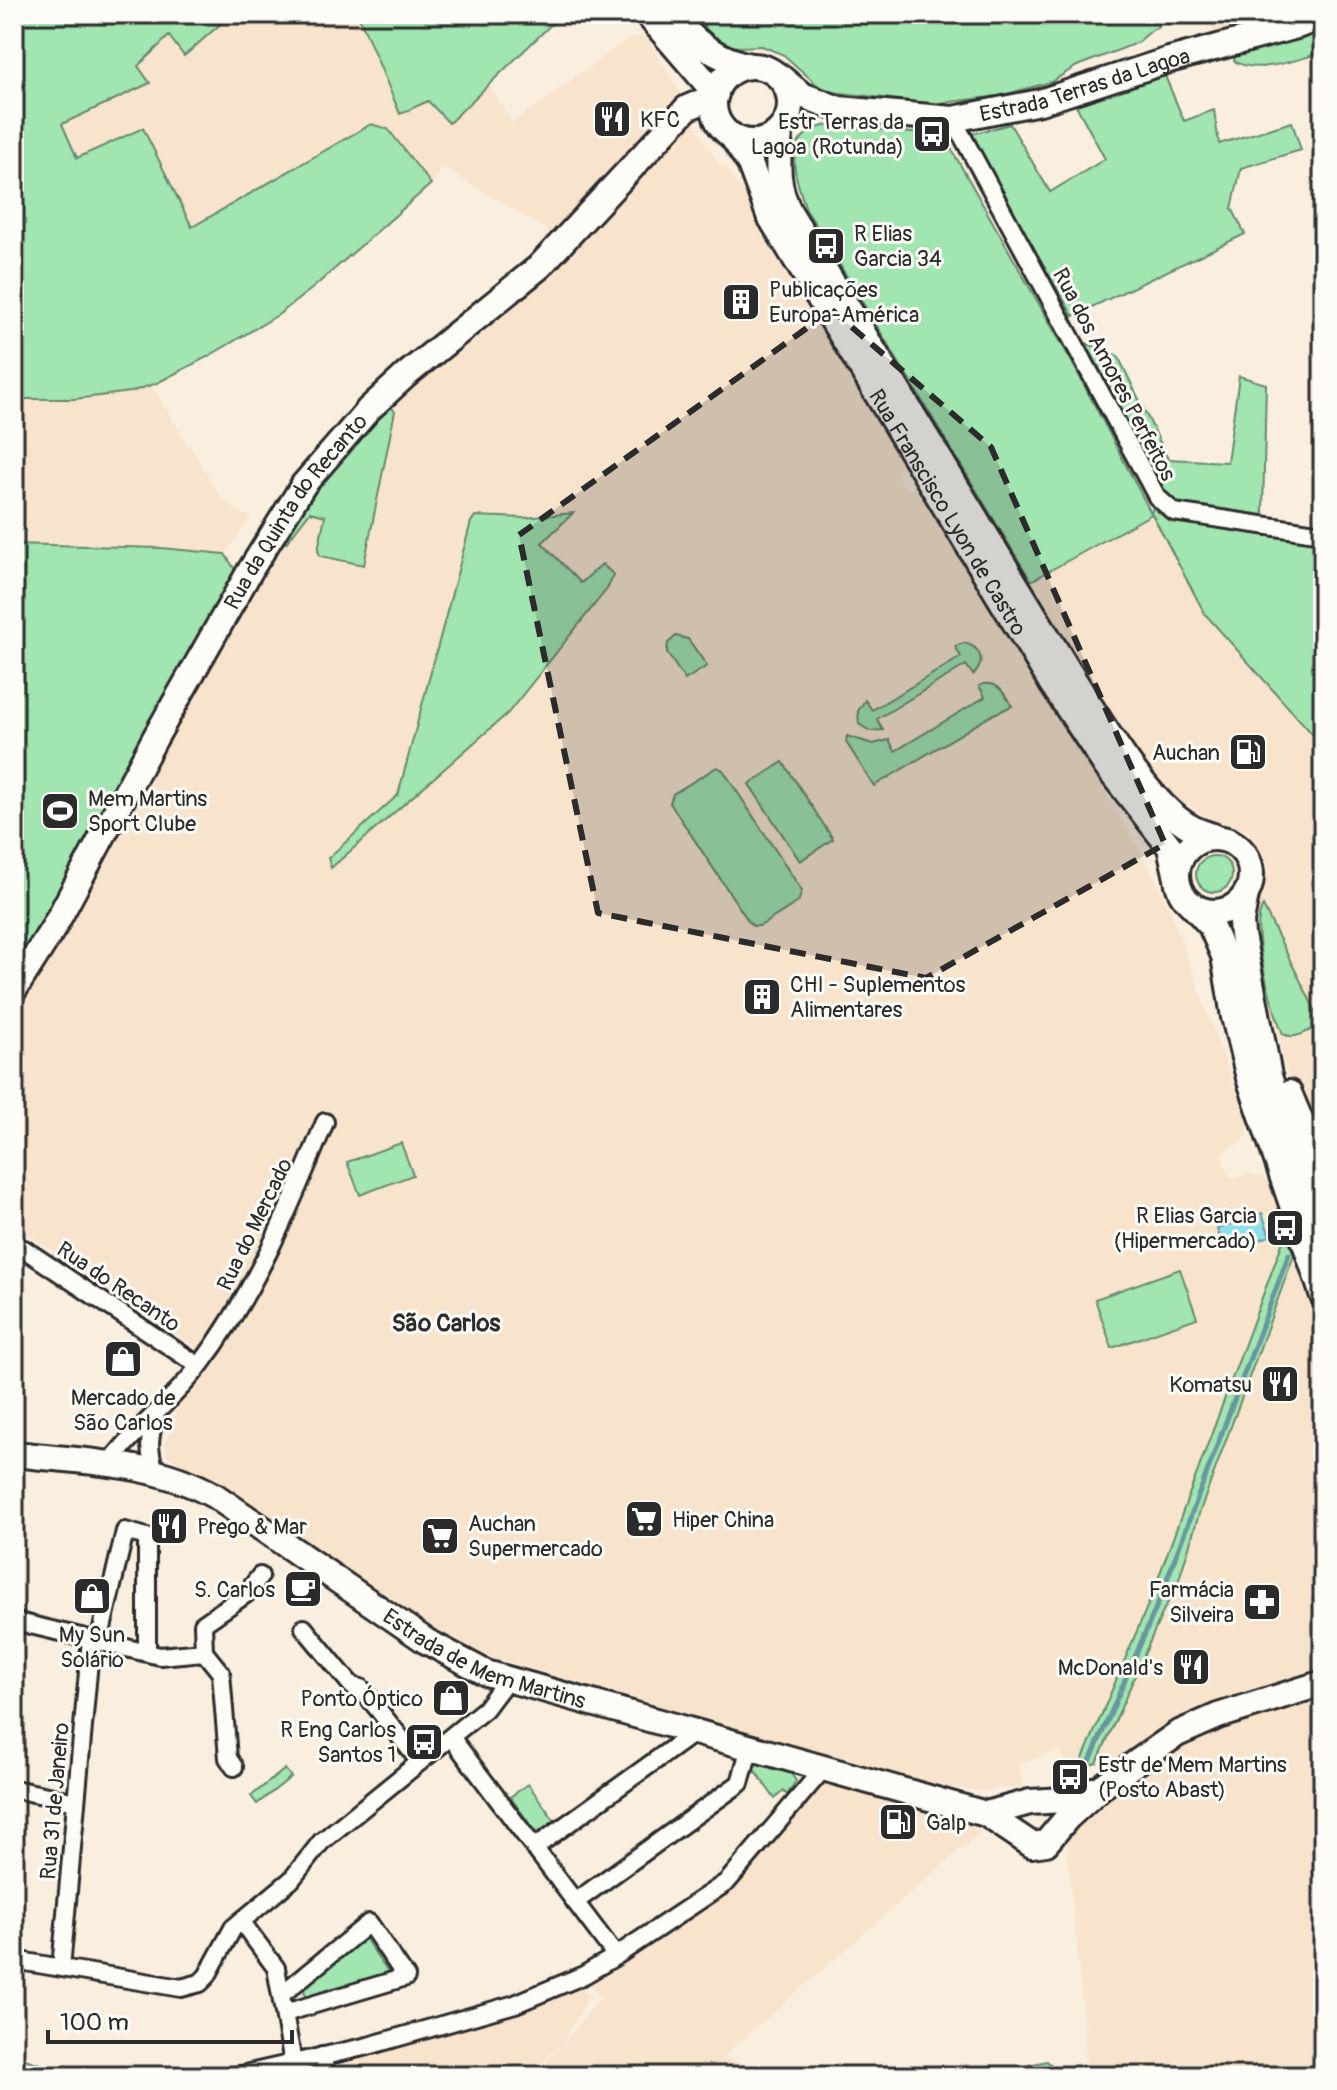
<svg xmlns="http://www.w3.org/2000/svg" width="1337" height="2090" font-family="Pangolin,sans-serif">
<rect width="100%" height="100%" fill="#faeede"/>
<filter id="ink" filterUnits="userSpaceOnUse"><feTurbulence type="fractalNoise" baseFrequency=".0125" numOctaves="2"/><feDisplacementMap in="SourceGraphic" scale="16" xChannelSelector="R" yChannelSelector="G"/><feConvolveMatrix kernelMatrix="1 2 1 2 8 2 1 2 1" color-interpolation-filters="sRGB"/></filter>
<g filter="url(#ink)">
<path fill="#f8e4cd" d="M14,14H562L489,83L512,123L631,37H646L681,93L557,236L436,163L443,169L431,184L314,287L278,315L209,356L151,385L223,500L250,518L225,554L93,545H14Z
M1205,14H1274L1217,38Z
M693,122L720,166H726L904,459V465L896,474L907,491L914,487L923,501H929L1149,866L1171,912L1247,1122L1248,1132L1244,1141L1221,1153L1229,1177L1235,1178L1250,1174L1264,1178L1270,1186L1286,1233L1150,1600L1079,1768L1067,1772L1059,1750L1018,1764L1024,1786L1013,1788L978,1791L923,1783L468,1650L168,1456L165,1443L200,1350L14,1225V969L190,655L213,665L284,531L376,416L451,352L523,296L575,250Z
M1152,514L1205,614L1323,746V1172L1293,1105L1278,1032L1259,969L1252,926L1254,895L1269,867L1247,829H1232L1208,818L1173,797L1131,745L1031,581Z
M1294,1255L1323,1341V1669L1176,1722L1118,1756L1097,1763L1164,1609L1176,1589L1200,1511Z
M1323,1700V2076H1085V2034L1067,1846L1072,1826L1171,1750L1214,1728Z
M804,1770L944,1812L980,1832L724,2056L769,2076H536L559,2046L550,2053L539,2068L524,2072V2076H344L347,2067L360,2057L515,2014L542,2004L577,1986L590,1995L561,2046L601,1997L588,1984L691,1917Z"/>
<path fill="#a1e5b0" stroke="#66886e" stroke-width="2" d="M14,14H232L184,56L169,36L138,66L150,83L62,124L77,158L143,128L192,227L371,124L388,129L431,184L314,287L278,315L209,356L157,383L131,392L75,399H20L14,395Z
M358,14H562L449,123L428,101L400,114Z
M693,14H1158L1159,27L1152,30L1137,43L1077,66L1051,82L999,96L934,104L824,91L784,55L762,46L738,47L727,45L713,36Z
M1323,29V53C1298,58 1258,76 1234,61L1235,56Z
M1165,76L1184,121L1214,110L1219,144L1292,122L1301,150L1241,168L1232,208L1245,234L1073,316L968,135L1010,124L1050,192L1105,159L1076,105Z
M827,125L944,136L1073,364L1151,513L1160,486L1086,343L1118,356L1168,459L1227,462L1239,376L1266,384L1263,512L1277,533L1323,540V746L1205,614L1152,514L1031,581L806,209C795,176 779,136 827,125Z
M388,404L395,411L364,565L320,556L318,550L325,516L310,512L286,543L279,541L312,490Z
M573,513L542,543L581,583L602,564L614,575L607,589L508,713L331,868L328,858L398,795L471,522L475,516L524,518Z
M14,544L161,548L225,554L234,568V574L43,927L14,972Z
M676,636L688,639L707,666L685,680L667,653L668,643Z
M964,643C982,647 986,663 973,675L966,665L877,719L883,730L870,731L859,724L858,711L865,700L872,710L961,657L955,646Z
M983,684C1000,682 1004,694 1012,706L994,714L874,786L846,742L847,736L873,744L889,740L895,751L985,697L979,686Z
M783,762L833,839L800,861L749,784Z
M717,767L723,770L802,891L798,902L760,926H753L749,922L670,803L673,794Z
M1196 874a18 18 0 1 1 36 0a18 18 0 1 1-36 0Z
M1263,906L1322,1024C1309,1030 1296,1041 1283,1034C1273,1009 1248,928 1263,906Z
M401,1143L413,1175L360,1195L347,1162Z
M1286,1233L1294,1255L1200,1511L1176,1589L1164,1609L1097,1763L1079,1768L1150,1600Z
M1180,1269L1197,1318L1112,1348L1095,1299Z
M755,1761L790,1772L796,1781L787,1795L783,1791L775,1799L753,1768Z
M285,1769L291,1777L257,1804L251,1796Z
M528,1784L557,1824L539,1836L510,1797Z
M364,1937L389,1973L311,1997L305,1996L304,1986Z
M14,2055L73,2076H14Z
M1047,2061L1058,2071V2076H1019L1029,2065Z"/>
<path fill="#90e0ec" stroke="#68989f" stroke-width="2" d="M1262,1213L1270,1236L1225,1252L1217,1229Z"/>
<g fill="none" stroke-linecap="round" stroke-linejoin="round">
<path stroke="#68989f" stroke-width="5" d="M1088,1766L1158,1603L1289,1254"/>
<g stroke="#2b2b2b" stroke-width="22">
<path id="street" d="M953,119L1157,497L1174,512L1323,534
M14,1246L24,1249L199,1366
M109,1464C135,1428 173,1401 200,1365C256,1291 290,1207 325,1122
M155,1471C149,1451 148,1439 155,1419
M14,1621L160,1656L204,1652
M304,1628L352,1686L361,1688L420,1762
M99,1641L125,1531L147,1537V1653
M451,1737L616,1956
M234,1767L228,1758L221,1673L204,1652L203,1624L246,1594L260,1576
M14,1789L76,1802
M534,1848L695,1732
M575,1902L740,1783L750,1747
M241,1921L276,1968L293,2063
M14,1960L181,1988L200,1983L207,1976L233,1928L291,1880L321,1842L485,1709L506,1681
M61,1968L91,1639
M282,1994L369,1923L406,1977L285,2013
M322,2056L327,2076
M236,2076L368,2046L515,2004L584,1975L616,1956L727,1882L824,1768"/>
</g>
<g stroke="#2b2b2b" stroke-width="30">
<g id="secondary">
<path d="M647,14L716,94"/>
<path d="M671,14C694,42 716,59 751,66"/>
<circle cx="752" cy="104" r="38"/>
<path id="s1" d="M779,76L802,95L839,109L953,119L1040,102L1169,60L1297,26L1323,16"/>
<path d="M780,130C778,161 775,185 790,213L1069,672C1096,715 1148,805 1192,828C1199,832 1208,834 1215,837"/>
<path id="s2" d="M731,135L750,164L769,215L1052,684L1106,766L1170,847L1177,878"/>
<circle cx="1214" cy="875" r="37"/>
<path d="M1246,894L1241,922L1242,935L1269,1076L1323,1235"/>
<path d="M1190,903L1211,926L1224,956L1234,1017L1249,1078L1323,1296"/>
<path id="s3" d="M14,990L54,927L155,738L251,569L304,484L369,409L406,375L539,267L687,108L715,96"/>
<path d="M1289,1093L1323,1174"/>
<path id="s4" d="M14,1454C83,1462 153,1461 215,1496L426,1641L486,1673L986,1814L1032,1845L1046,1843L1067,1818L1100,1788L1177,1734L1218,1716L1323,1683"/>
<path d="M986,1814L1030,1802L1064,1800L1092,1790"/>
</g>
</g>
<use href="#street" stroke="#fdfcf7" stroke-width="16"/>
<use href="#secondary" stroke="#fdfcf7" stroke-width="24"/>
</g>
</g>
<path fill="#2b2b2b" fill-opacity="0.2" stroke="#2b2b2b" stroke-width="6" stroke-dasharray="16 10" stroke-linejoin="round" d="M832,310L991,447L1165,844L926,978L598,913L519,535Z"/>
<defs>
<g id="restaurant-square" transform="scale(2)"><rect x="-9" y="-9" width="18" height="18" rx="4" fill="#2b2b2b" stroke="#fdfcf7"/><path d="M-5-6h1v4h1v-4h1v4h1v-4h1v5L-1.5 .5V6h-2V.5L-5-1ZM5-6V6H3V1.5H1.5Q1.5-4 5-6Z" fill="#fff"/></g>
<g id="bus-square" transform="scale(2)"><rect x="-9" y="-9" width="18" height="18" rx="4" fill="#2b2b2b" stroke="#fdfcf7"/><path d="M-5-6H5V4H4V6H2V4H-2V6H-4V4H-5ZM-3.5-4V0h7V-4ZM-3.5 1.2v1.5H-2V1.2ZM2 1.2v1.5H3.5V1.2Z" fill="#fff"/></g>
<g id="building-square" transform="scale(2)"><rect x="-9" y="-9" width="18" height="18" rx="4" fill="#2b2b2b" stroke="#fdfcf7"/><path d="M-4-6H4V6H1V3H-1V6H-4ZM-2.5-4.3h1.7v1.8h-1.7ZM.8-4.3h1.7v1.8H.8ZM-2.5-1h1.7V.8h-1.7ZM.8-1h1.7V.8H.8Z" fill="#fff"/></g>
<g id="fuel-square" transform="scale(2)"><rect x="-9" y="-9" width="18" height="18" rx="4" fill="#2b2b2b" stroke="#fdfcf7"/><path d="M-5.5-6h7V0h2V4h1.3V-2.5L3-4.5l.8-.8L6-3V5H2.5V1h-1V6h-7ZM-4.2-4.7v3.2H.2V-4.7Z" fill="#fff"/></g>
<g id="stadium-square" transform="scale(2)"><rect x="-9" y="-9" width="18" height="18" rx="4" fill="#2b2b2b" stroke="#fdfcf7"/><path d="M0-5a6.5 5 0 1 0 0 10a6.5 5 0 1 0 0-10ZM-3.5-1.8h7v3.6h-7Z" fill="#fff"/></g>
<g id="shop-square" transform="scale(2)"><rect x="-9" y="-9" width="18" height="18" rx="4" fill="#2b2b2b" stroke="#fdfcf7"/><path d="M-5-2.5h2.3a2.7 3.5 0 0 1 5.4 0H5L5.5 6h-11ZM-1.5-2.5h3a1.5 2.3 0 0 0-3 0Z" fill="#fff"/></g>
<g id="supermarket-square" transform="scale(2)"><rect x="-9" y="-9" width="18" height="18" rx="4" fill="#2b2b2b" stroke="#fdfcf7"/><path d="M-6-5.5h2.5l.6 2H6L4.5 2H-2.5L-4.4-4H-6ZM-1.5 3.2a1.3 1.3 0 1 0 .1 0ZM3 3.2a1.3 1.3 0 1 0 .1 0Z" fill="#fff"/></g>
<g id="cafe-square" transform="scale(2)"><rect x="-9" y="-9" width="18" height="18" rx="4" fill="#2b2b2b" stroke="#fdfcf7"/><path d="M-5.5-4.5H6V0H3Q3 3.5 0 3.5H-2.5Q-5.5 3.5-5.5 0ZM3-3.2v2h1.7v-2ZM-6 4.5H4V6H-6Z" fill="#fff"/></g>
<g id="pharmacy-square" transform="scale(2)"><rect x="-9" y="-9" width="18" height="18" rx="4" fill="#2b2b2b" stroke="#fdfcf7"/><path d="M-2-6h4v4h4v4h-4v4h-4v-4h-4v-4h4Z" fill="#fff"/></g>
</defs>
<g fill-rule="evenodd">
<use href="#restaurant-square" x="612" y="119"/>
<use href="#bus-square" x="932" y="134"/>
<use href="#bus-square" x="826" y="246"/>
<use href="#building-square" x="741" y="302"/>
<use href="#fuel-square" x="1248" y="752"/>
<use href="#stadium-square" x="60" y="811"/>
<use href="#building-square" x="762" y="997"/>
<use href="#bus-square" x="1285" y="1228"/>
<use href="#shop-square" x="123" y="1359"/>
<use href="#restaurant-square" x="1280" y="1384"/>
<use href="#supermarket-square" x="644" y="1519"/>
<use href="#restaurant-square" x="169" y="1526"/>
<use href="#supermarket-square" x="440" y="1536"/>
<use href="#cafe-square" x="303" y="1589"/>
<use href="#shop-square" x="92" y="1596"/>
<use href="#pharmacy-square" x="1262" y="1602"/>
<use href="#restaurant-square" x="1191" y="1667"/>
<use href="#shop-square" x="451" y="1698"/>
<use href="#bus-square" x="424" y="1742"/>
<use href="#bus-square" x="1070" y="1777"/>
<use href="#fuel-square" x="898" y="1822"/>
</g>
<g text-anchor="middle" stroke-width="6" stroke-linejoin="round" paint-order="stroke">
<g font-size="22" fill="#2b2b2b" stroke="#fdfcf7">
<text dy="8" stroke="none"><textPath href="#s1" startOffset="320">Estrada Terras da Lagoa</textPath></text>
<text transform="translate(1115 374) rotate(62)" y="8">Rua dos Amores Perfeitos</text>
<text dy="8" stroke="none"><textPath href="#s2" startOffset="436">Rua Franscisco Lyon de Castro</textPath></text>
<text dy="8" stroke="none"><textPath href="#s3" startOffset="556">Rua da Quinta do Recanto</textPath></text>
<text transform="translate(254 1224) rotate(-64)" y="8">Rua do Mercado</text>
<text transform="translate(119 1286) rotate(34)" y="8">Rua do Recanto</text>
<text dy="8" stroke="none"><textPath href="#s4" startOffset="524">Estrada de Mem Martins</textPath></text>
<text transform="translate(54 1801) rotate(-85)" y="8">Rua 31 de Janeiro</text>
</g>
<g font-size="22" fill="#2b2b2b" stroke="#fdfcf7" text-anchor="start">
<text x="640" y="127">KFC</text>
<text x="904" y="129" text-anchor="end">Estr Terras da<tspan x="904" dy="25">Lagoa (Rotunda)</tspan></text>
<text x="854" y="241">R Elias<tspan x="854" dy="25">Garcia 34</tspan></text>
<text x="769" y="297">Publicações<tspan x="769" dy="25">Europa-América</tspan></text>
<text x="1220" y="760" text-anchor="end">Auchan</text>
<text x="88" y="806">Mem Martins<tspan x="88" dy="25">Sport Clube</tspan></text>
<text x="790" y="992">CHI - Suplementos<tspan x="790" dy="25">Alimentares</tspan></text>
<text x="1257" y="1223" text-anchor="end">R Elias Garcia<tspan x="1257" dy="25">(Hipermercado)</tspan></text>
<text x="1252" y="1392" text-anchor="end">Komatsu</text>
<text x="123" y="1405" text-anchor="middle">Mercado de<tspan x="123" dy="25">São Carlos</tspan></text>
<text x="672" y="1527">Hiper China</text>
<text x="468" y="1531">Auchan<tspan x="468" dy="25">Supermercado</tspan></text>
<text x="197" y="1534">Prego &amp; Mar</text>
<text x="275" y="1597" text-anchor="end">S. Carlos</text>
<text x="1234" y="1597" text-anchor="end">Farmácia<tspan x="1234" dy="25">Silveira</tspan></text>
<text x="92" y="1642" text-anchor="middle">My Sun<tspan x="92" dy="25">Solário</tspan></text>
<text x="1163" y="1675" text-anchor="end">McDonald's</text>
<text x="423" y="1706" text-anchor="end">Ponto Óptico</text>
<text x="396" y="1737" text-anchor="end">R Eng Carlos<tspan x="396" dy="25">Santos 1</tspan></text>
<text x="1098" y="1772">Estr de Mem Martins<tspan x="1098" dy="25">(Posto Abast)</tspan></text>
<text x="926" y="1830">Galp</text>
</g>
<g font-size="24" font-weight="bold" fill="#2b2b2b" stroke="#fdfcf7">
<text x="446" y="1331">São Carlos</text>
</g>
</g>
<rect width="1337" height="2090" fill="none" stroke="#fdfcf7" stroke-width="48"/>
<rect x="24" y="24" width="1289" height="2042" fill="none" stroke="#2b2b2b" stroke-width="3" filter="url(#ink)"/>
<path d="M48 2030v12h244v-12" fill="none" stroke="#2b2b2b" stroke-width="4"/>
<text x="60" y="2030" font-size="24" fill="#2b2b2b" stroke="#fdfcf7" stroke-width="6" paint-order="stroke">100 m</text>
</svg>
